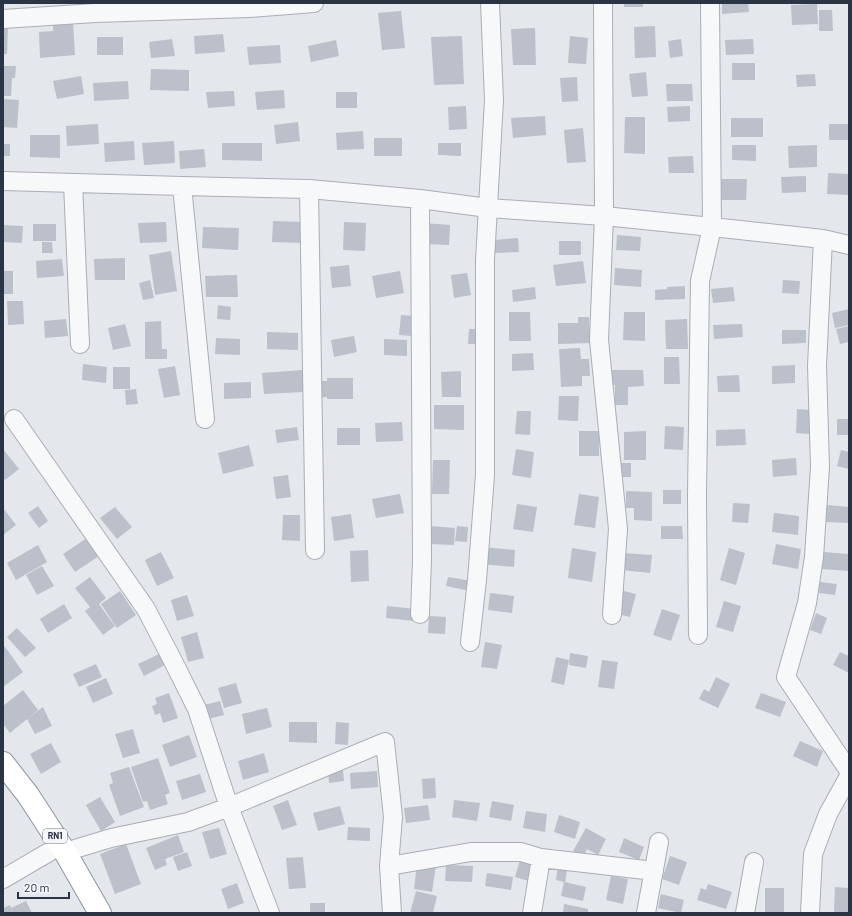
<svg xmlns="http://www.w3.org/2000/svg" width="852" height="916" font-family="Barlow,sans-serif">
<rect width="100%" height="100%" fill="#e4e7ec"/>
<path fill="#bbc0ca" d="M624,3H643V7H624Z
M722,3H748L749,12L722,14Z
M817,4L818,24L792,25L791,5Z
M819,10H832L833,31H819Z
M401,11L405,48L382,50L378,13Z
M73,23L75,55L40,58L39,32L53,31V24Z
M3,26H8L7,54H3Z
M655,26L656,57L635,58L634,27Z
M535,28L536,65H513L511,29Z
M223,34L225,52L195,54L194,36Z
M462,36L464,84L434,85L431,37Z
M570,36L588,38L586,64L568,63Z
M97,37H123V55H97Z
M172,39L175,56L151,58L149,42Z
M681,39L683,56L670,58L668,41Z
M753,39L754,54L726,55L725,40Z
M336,40L339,56L311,62L308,46Z
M280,45L281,63L249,65L247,47Z
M732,63H755V80H732Z
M3,66H16L15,78H12L11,96H3Z
M151,69L189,70V91L150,90Z
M646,72L648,96L632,97L629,74Z
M815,74L816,86L797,87L796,75Z
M81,76L84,94L57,99L53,81Z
M577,77L578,101L562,102L560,78Z
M128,81L129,99L94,101L93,83Z
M666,84H692L693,101H667Z
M284,90L285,108L257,110L255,92Z
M234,91L235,106L208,108L206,92Z
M336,92H357V108H336Z
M3,99L19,100L17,128L3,127Z
M466,106L467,129L449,130L448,107Z
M690,106V121L668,122L667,107Z
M545,116L546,135L513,138L511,118Z
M625,117H645V154L624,153Z
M731,118H763V137H731Z
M298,122L300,141L276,144L274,125Z
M98,124L99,144L67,146L66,126Z
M829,124H849V140H829Z
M583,128L586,162L567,163L564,130Z
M363,131L364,149L337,150L336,133Z
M30,135H60V158L30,157Z
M374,138H402V156H374Z
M134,141L135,160L105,162L104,143Z
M174,141L175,163L144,165L142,143Z
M222,143H262V161L222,160Z
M438,143H461V156L438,155Z
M3,144H10V156H3Z
M732,145H756V161L732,160Z
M817,145V167L789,168L788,146Z
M204,149L206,167L180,169L179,151Z
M693,156L694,173H669L668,157Z
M828,173L849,174V195L827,194Z
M806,176V192L782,193L781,177Z
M719,179H747L746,200H718Z
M273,221L305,222L304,243L272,242Z
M166,222L167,242L140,243L138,223Z
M344,222L366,223L365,251L343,250Z
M423,223L450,225L449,245L422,244Z
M33,224H56V241H33Z
M3,225L23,226L22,243L3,242Z
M203,227L239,228L238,250L202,248Z
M617,235L641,237L640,251L616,250Z
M518,238L519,252L495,253L493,240Z
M559,241H581V255H559Z
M42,242H52L53,253H42Z
M171,251L177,291L155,295L149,255Z
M125,258V280H95L94,259Z
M62,259L64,276L37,278L36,261Z
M583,261L586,283L556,286L553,265Z
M349,265L351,286L332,288L330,267Z
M615,268L642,270L641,287L614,285Z
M3,271H13V294H3Z
M400,271L404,293L376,298L372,276Z
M467,273L471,295L454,298L451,275Z
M237,275L238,297H206L205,276Z
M150,280L154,298L143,300L139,283Z
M783,280L800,281L799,294L782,293Z
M685,286V299L655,300V290L667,289V287Z
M535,287L536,299L513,302L512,290Z
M733,287L735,301L713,303L711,289Z
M7,301H23L24,324L8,325Z
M218,305L231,307L230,320L217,319Z
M849,309V325L835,328L832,313Z
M509,312H530L531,341H509Z
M624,312H645V341L623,340Z
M401,315L413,316L412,336L399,335Z
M578,317H589L590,343L558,344V323H578Z
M66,319L68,336L45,338L44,321Z
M687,319L688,349H666L665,320Z
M161,321L162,349H167V359H145V322Z
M125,324L131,346L113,350L108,328Z
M742,324L743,337L714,339L713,325Z
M849,326V342L840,344L836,329Z
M469,329H479L478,344H468Z
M782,330H806V343L782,344Z
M267,332L298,333V350L267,349Z
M354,336L357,352L334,357L331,340Z
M216,338L240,339V355L215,354Z
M384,339L407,340V356L384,355Z
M580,348L581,359H589L590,376H582V386L561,387L559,349Z
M533,353L534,370L512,371V354Z
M664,357H679L680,384H664Z
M83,364L107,367L106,383L82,380Z
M795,365V383L772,384V366Z
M175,366L180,395L164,398L158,369Z
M113,367H130V389H113Z
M302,370L304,392L264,394L262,373Z
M610,370H643L644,386L628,387V405H615V385H611Z
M461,371V397H442L441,372Z
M739,375L740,392H718L717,376Z
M327,378H353V399H327V397L318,398V381H327Z
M251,382V398L224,399V383Z
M136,389L138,404L126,405L125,390Z
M559,396H579L578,421L558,420Z
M434,405H464V430L434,429Z
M797,409L809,410V434L796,433Z
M517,411H531L530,435L515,434Z
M837,419H849V435H837Z
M402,422L403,441L376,442L375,423Z
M665,426L684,427L683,450L664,449Z
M297,427L299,440L277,443L275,430Z
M337,428H360V445H337Z
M745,429L746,445L716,446V430Z
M579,431H599V456H579Z
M646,431V460H624V432Z
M249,445L254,466L223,474L218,453Z
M3,449L19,469L5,480L3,478Z
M516,449L534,452L531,478L512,475Z
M841,450L849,452V469L837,466Z
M796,458L797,475L773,477L772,460Z
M433,460H450L449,494H432Z
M616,463H631V477H616Z
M288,475L291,497L276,499L273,477Z
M663,490H681V504H663Z
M626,491L652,492V521L634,520V508H626Z
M400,494L404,513L376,518L372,499Z
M579,494L599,497L595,528L574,525Z
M733,503L750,504L748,523L732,522Z
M517,504L537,507L533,532L513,529Z
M827,505L849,507V523L826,522Z
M38,506L48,521L39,528L28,513Z
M115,507L132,527L117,539L100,518Z
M3,508L16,525L3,535Z
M774,513L799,516L798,535L772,532Z
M351,514L354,538L334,541L331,517Z
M283,515H300V541L282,540Z
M430,526L455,528L454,545L429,544Z
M457,526L468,527L467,542L455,541Z
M661,526H682L683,539H661Z
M90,536L102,554L75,572L63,554Z
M776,544L801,549L798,569L772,564Z
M38,545L47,562L16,580L7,563Z
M483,547L515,550L514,567L482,564Z
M572,548L596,552L592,582L568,578Z
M729,548L745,553L736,585L720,580Z
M368,550L369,581L351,582L350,551Z
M161,552L174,578L157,586L145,560Z
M823,552L849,554L848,571L822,569Z
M623,553L652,555L650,573L621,570Z
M42,566L54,586L37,595L26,575Z
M90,577L106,598L99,604L115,626L103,635L85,611L90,607L75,588Z
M448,577L472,581L470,591L446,586Z
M820,582L837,584L835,595L819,593Z
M620,590L636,594L630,617L614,613Z
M120,591L136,615L117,628L101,604Z
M490,593L514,596L512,613L488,610Z
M187,595L194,616L177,621L171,600Z
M724,601L741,606L733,632L716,627Z
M64,604L72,618L48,633L40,619Z
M387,606L416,609L414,621L386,618Z
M662,609L680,615L671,641L653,635Z
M816,613L827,618L821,634L810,630Z
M429,616L446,617L445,634L428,633Z
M17,628L36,648L25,657L7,637Z
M197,632L204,658L188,662L181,637Z
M485,642L502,645L497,669L481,667Z
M3,644L23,672L3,687Z
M840,652L849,656V673L833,665Z
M570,653L588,656L586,668L569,665Z
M159,654L165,665L144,676L138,664Z
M556,657L569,660L564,685L551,682Z
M602,660L618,662L614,689L598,687Z
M96,664L102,677L79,687L73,674Z
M716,677L730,684L718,708L699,699L704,689L709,692Z
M106,678L113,694L93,703L86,687Z
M236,683L242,703L224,708L218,688Z
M23,690L38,710L10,733L3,724V706Z
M169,693L178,718L163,723L160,713L155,715L152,706L157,704L155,698Z
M761,693L786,702L780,717L755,708Z
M220,701L224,715L208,719L204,705Z
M43,707L52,726L35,734L27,719Z
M267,708L272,727L246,734L242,714Z
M289,722H317V743L289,742Z
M336,722L349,723L348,745L335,744Z
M133,729L140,753L123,758L115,734Z
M189,735L197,757L170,767L162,745Z
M800,741L823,751L817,767L793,756Z
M51,743L61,762L41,774L30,754Z
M264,753L269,772L243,780L238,761Z
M158,758L170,793L165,795L168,804L150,810L147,801L143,802L131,767Z
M129,767L144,807L120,816L109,785L113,783L110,773Z
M343,770L344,781L329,783L328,771Z
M377,771L378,787L351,789L350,773Z
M200,774L206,792L182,800L176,781Z
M435,778L436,798L423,799L422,779Z
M100,797L115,822L101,831L86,805Z
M288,800L297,825L282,830L273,806Z
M454,800L480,803L477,821L452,817Z
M492,801L514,805L511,821L489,817Z
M428,805L430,820L406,823L404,808Z
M340,806L345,824L318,831L313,813Z
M526,811L547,814L545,832L523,828Z
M559,815L580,822L575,839L554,832Z
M348,827L370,828V841L347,840Z
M219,828L227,854L210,859L202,832Z
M586,828L606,839L598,855L587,849L583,857L573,851Z
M178,835L184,852L165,859L167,865L155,870L146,848Z
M624,838L644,847L639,860L619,852Z
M126,844L141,884L115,894L100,854Z
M187,852L192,866L178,871L173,857Z
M670,856L687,862L679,885L662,879Z
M303,857L306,888L289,889L286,858Z
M520,860L537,865L532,882L515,877Z
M417,864L436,866L432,892L414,889Z
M558,864L568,866L565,882L586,887L583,901L561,896L564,882L556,880Z
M446,865L473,866L472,882L445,881Z
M487,873L513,877L511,890L485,886Z
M611,876L628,879L623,904L606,900Z
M237,883L244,903L228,909L221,889Z
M708,884L732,892L726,909L697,900L701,888L706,890Z
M835,887L849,888V913H834Z
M765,888H784V912H765Z
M416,891L437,896L433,913H410Z
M661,894L684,900L681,913L658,908Z
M26,901L32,913H3V908L10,905L11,908Z
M310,903H325V913H310Z
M564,904L588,909V913H563Z"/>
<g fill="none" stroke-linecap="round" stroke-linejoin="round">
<g stroke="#a9aeb7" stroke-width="20">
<path id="minor" d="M603,3L604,216L599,340L618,529L612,615
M3,19L95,13L249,8L314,3
M3,181L182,186L309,189L420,199L488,208L604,216L712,227L823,239L849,245
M73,183L80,344
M182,186L205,419
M309,189L315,550
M823,239L817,366L820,467L814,557L807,603L786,677L849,771
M14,419L146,609L173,661L197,709L229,807L270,913
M420,614L422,559L420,199
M698,635L697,495L700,281L712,227L710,3
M470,642L477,580L485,475V260L494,100L490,3
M65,852L111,838L188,822L229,807L385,742L393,817L389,866L392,913
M389,866L471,852H521L541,858L654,871
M3,879L61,845
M532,913L541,858
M646,913L659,842
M745,913L754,862
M810,913L813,854L828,814L849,776"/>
</g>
<g stroke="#8b94a3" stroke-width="24">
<path id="trunk" d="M3,763L28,795L65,852L100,913"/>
</g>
<use href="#minor" stroke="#f7f8fa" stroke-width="18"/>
<use href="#trunk" stroke="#fff" stroke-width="22"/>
</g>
<g text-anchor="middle" stroke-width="4" stroke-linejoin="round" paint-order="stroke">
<rect fill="#f4f6f9" stroke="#676e7b" stroke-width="1" x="43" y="829" width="24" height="14" rx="3"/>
<g font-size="9" font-weight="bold" fill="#2b3445">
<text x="55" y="839">RN1</text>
</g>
</g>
<rect width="852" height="916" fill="none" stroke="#2b3445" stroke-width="8"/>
<path d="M18 892v6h51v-6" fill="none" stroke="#2b3445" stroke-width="2"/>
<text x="24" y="892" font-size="12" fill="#2b3445" stroke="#f4f6f9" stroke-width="3" paint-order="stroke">20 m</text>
</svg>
